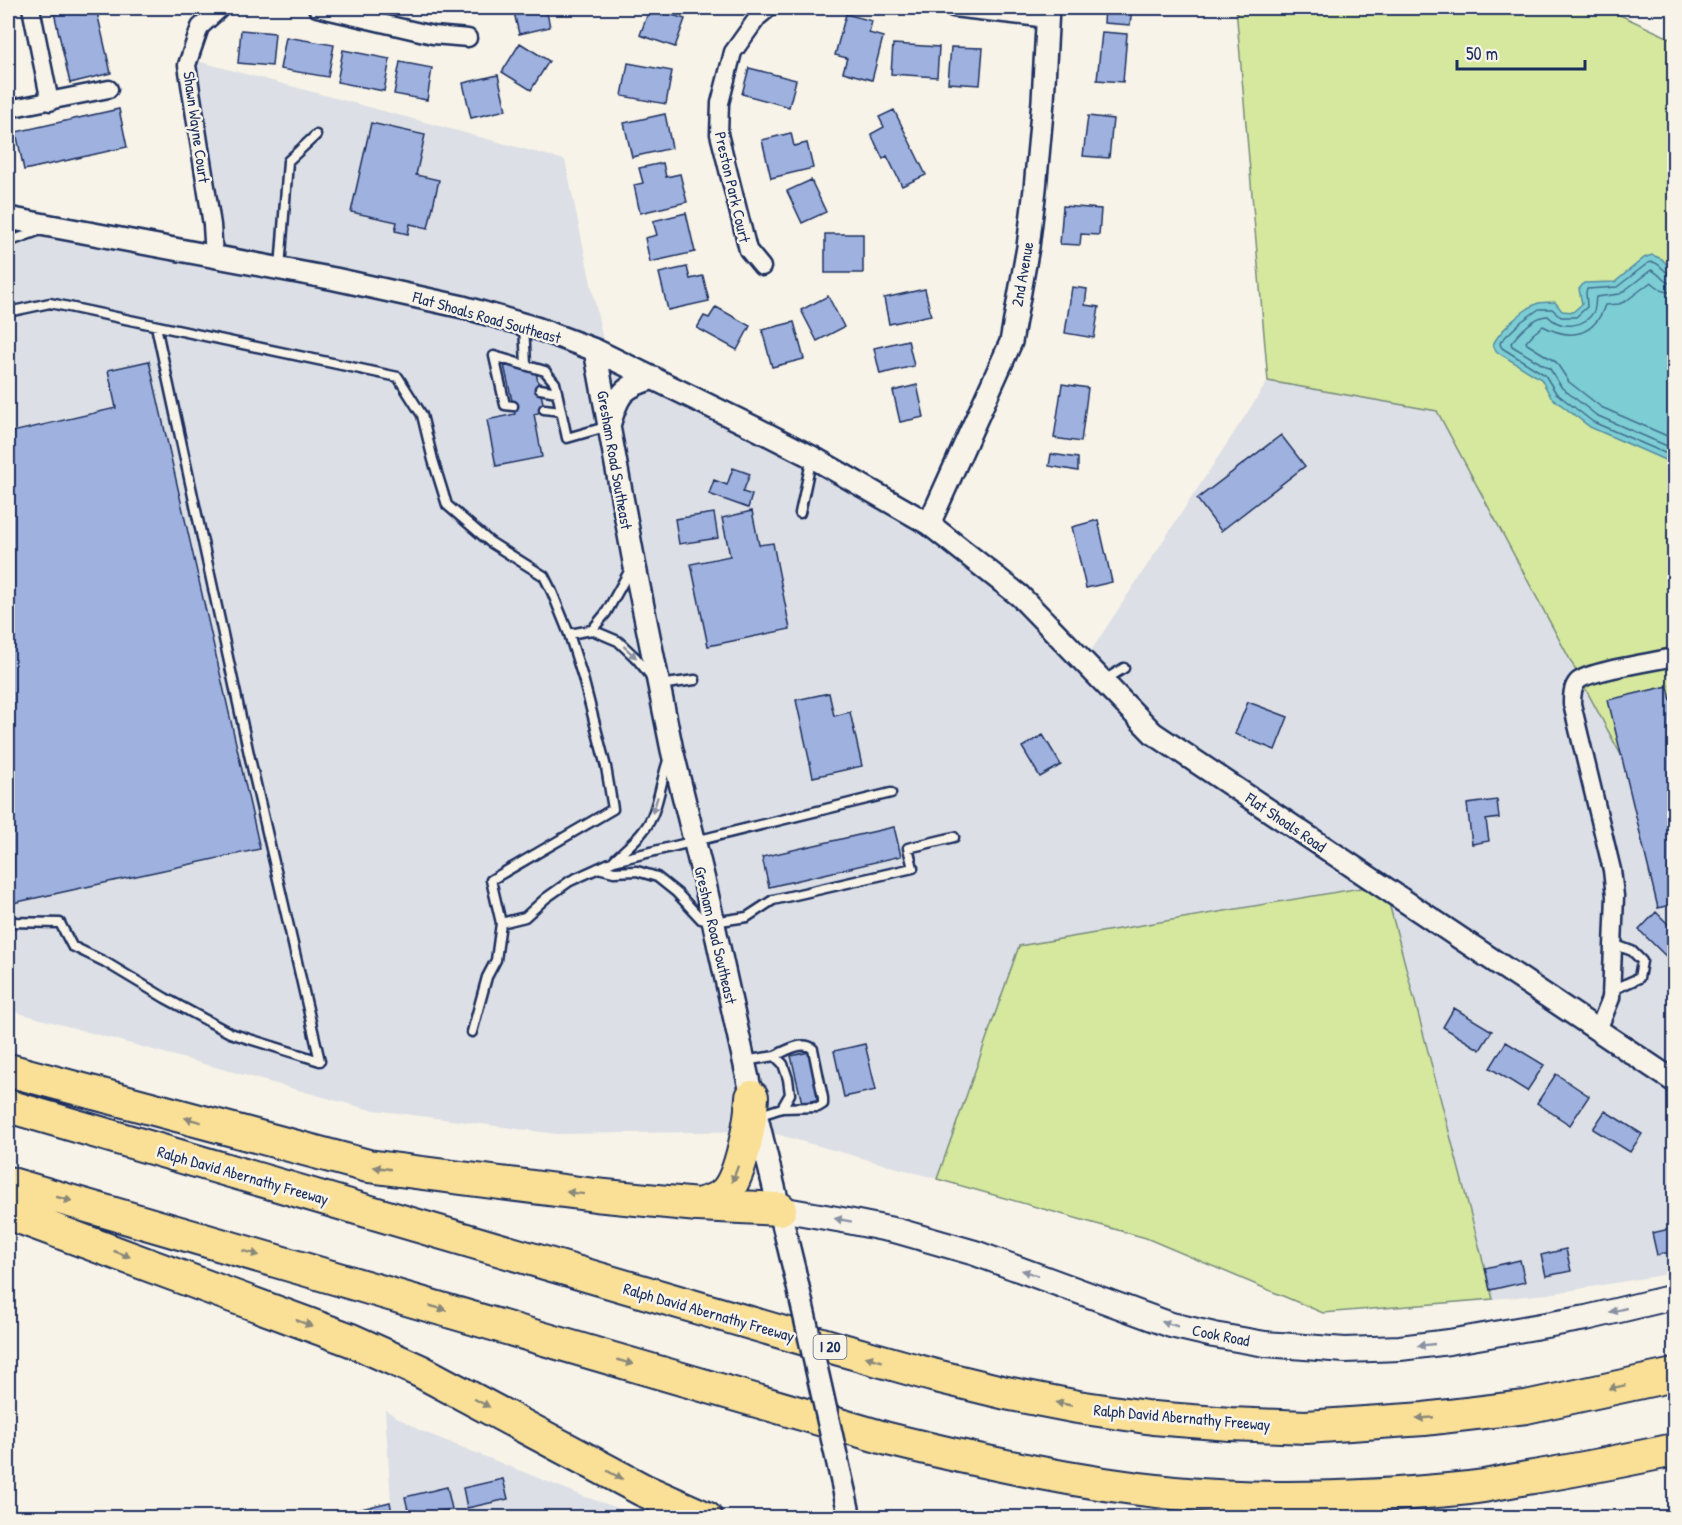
<svg xmlns="http://www.w3.org/2000/svg" width="1682" height="1525" font-family="'Patrick Hand',sans-serif">
<rect width="100%" height="100%" fill="#f7f3e8"/>
<filter id="ink" filterUnits="userSpaceOnUse"><feTurbulence type="fractalNoise" baseFrequency=".0167" numOctaves="2"/><feDisplacementMap in="SourceGraphic" scale="12" xChannelSelector="R" yChannelSelector="G"/><feConvolveMatrix kernelMatrix="1 2 1 2 8 2 1 2 1" color-interpolation-filters="sRGB"/></filter>
<g filter="url(#ink)">
<path fill="#dcdfe5" d="M190,59L565,160L603,340L631,358L929,524L1081,666L1268,381L1437,411L1674,854V1273L1549,1294L1493,1299L1384,884L1019,946L937,1179L765,1131L557,1134L367,1109L8,1010V225L109,248L225,266Z
M385,1410L419,1430L583,1496L644,1517H392Z"/>
<path fill="#d5e89d" stroke="#788c7e" stroke-width="1.5" d="M1236,8H1605L1674,40V854L1437,411L1268,381Z
M1384,884L1493,1299L1323,1313L1146,1238L937,1179L1019,946Z"/>
<path fill="#7ccdd4" stroke="#558ea5" stroke-width="1.5" d="M1652,255L1662,259L1674,273V464L1590,427L1551,397L1541,379L1497,352L1493,345C1498,332 1523,310 1536,304C1541,301 1549,303 1555,302L1562,311L1573,312L1582,304L1579,289L1584,283L1615,282L1644,258Z"/>
<g fill="none" stroke-linecap="round" stroke-linejoin="round">
<path stroke="#426e8d" stroke-width="1.5" d="M1674,276C1663,275 1661,259 1648,263L1617,287L1587,289L1586,292L1587,307L1576,317H1561L1552,309H1539L1522,321L1501,341L1500,344L1502,348L1545,375L1556,393L1593,422L1674,457
M1674,284C1661,283 1661,273 1651,270L1620,294L1596,297C1595,301 1596,306 1594,311C1585,328 1561,330 1548,316C1534,316 1519,333 1511,343L1512,346L1550,369L1562,388L1596,415L1674,449
M1674,293L1663,291L1651,282L1626,301L1619,304L1605,305C1594,336 1571,341 1543,326L1533,334L1526,342L1527,344L1556,362L1569,382L1601,407L1674,439"/>
</g>
<path fill="#9eb1df" stroke="#1b2f5e" stroke-width="1.5" d="M53,8H96L111,73L70,83Z
M513,8H546L550,27L519,34Z
M650,8L685,19L675,47L640,35Z
M1105,8H1132L1130,25L1104,23Z
M846,14L872,21L869,33L883,37L872,80L843,72L847,58L835,55Z
M241,30L275,33L272,66L238,63Z
M1102,32L1127,34L1123,82L1097,80Z
M286,37L334,45L328,77L280,69Z
M520,43L549,61L531,90L502,72Z
M893,44L939,47L937,77L891,74Z
M951,47L983,48L980,85L948,83Z
M343,50L390,59L384,91L337,82Z
M400,62L432,68L427,100L394,94Z
M628,63L672,71L666,104L622,96Z
M749,68L796,80L789,107L742,94Z
M498,75L506,110L471,118L463,83Z
M119,109L127,147L24,170L16,132Z
M894,110L926,175L902,186L887,156L883,159L871,134L884,127L879,117Z
M665,114L672,148L632,157L624,123Z
M1088,116L1113,119L1109,158L1083,156Z
M371,123L425,135L416,175L439,180L428,228L410,224L408,234L395,231L397,222L351,212Z
M791,133L794,146L807,143L813,168L771,178L762,140Z
M663,163L666,177L680,174L687,202L640,213L634,185L643,183L639,168Z
M811,180L826,212L802,223L787,191Z
M1063,206L1101,209L1099,235L1081,234L1080,245L1060,244Z
M686,213L695,252L650,262L645,238L657,235L653,221Z
M825,234H863V273H825Z
M687,267L690,279L703,276L709,301L668,310L659,273Z
M1072,287L1087,289L1085,305L1099,307L1094,338L1065,333Z
M925,289L931,315L889,324L884,298Z
M828,296L844,327L817,341L801,310Z
M716,307L750,326L737,350L697,328L704,316L709,318Z
M794,322L804,359L772,367L762,330Z
M908,340L914,366L880,374L874,348Z
M149,361L260,849L8,904V433L116,408L108,370Z
M504,365L536,373L545,411L534,414L542,457L496,466L487,420L515,414Z
M1062,384L1088,388L1081,442L1054,438Z
M917,385L924,417L900,422L893,391Z
M1281,435L1305,466L1221,531L1197,499Z
M1051,454L1078,458V471L1049,466Z
M733,468L750,474L743,492L752,495L748,508L709,494L714,480L727,485Z
M752,511L759,545L773,543L790,629L708,646L691,564L730,556L722,518Z
M714,513L718,538L679,544L675,519Z
M1098,520L1112,582L1086,588L1072,527Z
M1668,686L1674,715V904L1658,908L1608,700Z
M829,693L834,716L850,712L862,766L813,777L796,700Z
M1248,702L1288,717L1275,750L1235,734Z
M1043,735L1061,765L1040,777L1022,747Z
M1497,800L1499,818L1486,820L1489,841L1472,844L1467,804Z
M894,827L901,856L769,887L762,857Z
M1656,912L1674,930V964L1639,930Z
M1454,1008L1492,1031L1480,1050L1443,1027Z
M1506,1042L1544,1065L1527,1091L1490,1068Z
M865,1044L876,1090L844,1097L834,1051Z
M809,1052L820,1099L802,1103L791,1056Z
M1556,1074L1589,1096L1570,1125L1537,1103Z
M1605,1111L1642,1134L1630,1152L1593,1129Z
M1674,1228V1251L1657,1255L1652,1233Z
M1566,1249L1571,1271L1546,1276L1541,1255Z
M1520,1260L1525,1282L1490,1290L1485,1268Z
M503,1479L508,1499L467,1508L463,1488Z
M447,1487L452,1509L410,1518L405,1497Z
M390,1502L393,1518H354L353,1511Z"/>
<g fill="none" stroke-linecap="round" stroke-linejoin="round">
<g stroke="#1b2f5e" stroke-width="13">
<path id="service" d="M8,242L41,230
M280,269L288,161L316,135
M8,312L50,303L398,377L422,415L433,460L447,505L490,542L544,576L552,592L569,634L583,678L606,767L613,809L491,880L501,923L496,960L487,977L472,1032
M524,325L526,365
M156,326L249,754L320,1061
M540,389L557,392
M513,406L505,405L494,356L545,371L555,383L567,438L609,426
M544,409L561,411
M800,513L812,457
M592,630L606,613L631,568
M569,634L592,630L618,641L636,658L651,676
M1103,681L1124,668
M659,685L695,680
M614,860C624,850 636,841 644,830C659,811 660,781 669,758
M598,868L614,872L637,871L657,877L677,893L701,919L713,922L747,917L773,900L913,868L908,848L954,837
M8,922L60,923L72,946L105,962L165,998L230,1033L320,1061
M501,923L525,917L546,898L570,881L614,861L891,793
M1612,990L1639,978L1642,961L1632,951L1613,944
M775,1056C785,1051 803,1040 813,1049L823,1098V1104L818,1107L782,1108
M744,1061L775,1056L783,1064L788,1079L790,1094L782,1108L757,1116"/>
</g>
<g stroke="#1b2f5e" stroke-width="21">
<path id="minor" d="M31,8L50,102
M317,8L433,35L468,38
M953,8L1048,19
M8,109L109,89
M214,257L212,225L187,65L200,27L221,8
M762,267L748,250L719,134L720,103L733,52L758,17L769,8
M1598,1030L1611,998L1615,896L1612,870L1572,704C1572,696 1572,687 1578,681C1589,671 1656,661 1674,657"/>
</g>
<g stroke="#1b2f5e" stroke-width="26">
<path id="tertiary" d="M8,218L335,279L463,307L536,328L595,350L757,429L812,457L929,524L1020,596L1153,733L1674,1081
M595,350L634,562L672,750L705,884L752,1097L794,1269
M609,426C618,394 622,387 654,378
M929,524L1011,342L1028,247L1035,189L1043,101L1048,8
M845,1495L850,1518"/>
</g>
<g stroke="#1b2f5e" stroke-width="28">
<path id="secondary" d="M780,1209L848,1221L898,1231L975,1253L1171,1325L1214,1335L1265,1344L1345,1350L1400,1348L1449,1342L1586,1318L1674,1297"/>
</g>
<g stroke="#1b2f5e" stroke-width="36">
<path id="motorway" d="M8,1070L368,1166L595,1195L698,1205L780,1209
M8,1106L839,1349L932,1375L1006,1393L1078,1407L1153,1418L1230,1424L1306,1427L1424,1419L1526,1407L1674,1375
M8,1183L888,1439C982,1462 1077,1483 1174,1493C1272,1502 1371,1498 1469,1488C1488,1486 1508,1481 1527,1478C1577,1470 1626,1460 1674,1450
M698,1205C708,1202 717,1200 725,1193C741,1177 751,1121 752,1097
M8,1213L351,1340L420,1371L643,1490L706,1518"/>
</g>
<use href="#service" stroke="#f7f3e8" stroke-width="8"/>
<use href="#minor" stroke="#f7f3e8" stroke-width="16"/>
<use href="#tertiary" stroke="#f7f3e8" stroke-width="21"/>
<use href="#secondary" stroke="#f7f3e8" stroke-width="24"/>
<use href="#motorway" stroke="#f9e096" stroke-width="32"/>
<g stroke="#1b2f5e" stroke-width="26" stroke-linecap="butt">
<path id="tertiary-bridge" d="M794,1269L845,1495"/>
</g>
<use href="#tertiary-bridge" stroke="#f7f3e8" stroke-width="21"/>
</g>
<defs><path id="oneway-solid" d="M-6-.8H1V-3.2L6.5 0L1 3.2V.8H-6Z" transform="scale(1.5)"/></defs>
<g fill="#8991a3">
<use href="#oneway-solid" transform="translate(630 652) rotate(43)"/>
<use href="#oneway-solid" transform="translate(655 805) rotate(108)"/>
<use href="#oneway-solid" transform="translate(843 1220) rotate(-170)"/>
<use href="#oneway-solid" transform="translate(1030 1273) rotate(-160)"/>
<use href="#oneway-solid" transform="translate(1618 1310) rotate(167)"/>
<use href="#oneway-solid" transform="translate(1170 1324) rotate(-163)"/>
<use href="#oneway-solid" transform="translate(1426 1345) rotate(174)"/>
</g>
<g fill="#8a887a">
<use href="#oneway-solid" transform="translate(193 1120) rotate(-165)"/>
<use href="#oneway-solid" transform="translate(382 1168) rotate(-172)"/>
<use href="#oneway-solid" transform="translate(735 1174) rotate(110)"/>
<use href="#oneway-solid" transform="translate(575 1193) rotate(-173)"/>
<use href="#oneway-solid" transform="translate(64 1199) rotate(16)"/>
<use href="#oneway-solid" transform="translate(251 1253) rotate(16)"/>
<use href="#oneway-solid" transform="translate(122 1254) rotate(20)"/>
<use href="#oneway-solid" transform="translate(438 1308) rotate(16)"/>
<use href="#oneway-solid" transform="translate(304 1323) rotate(21)"/>
<use href="#oneway-solid" transform="translate(874 1359) rotate(-164)"/>
<use href="#oneway-solid" transform="translate(625 1362) rotate(16)"/>
<use href="#oneway-solid" transform="translate(1617 1387) rotate(168)"/>
<use href="#oneway-solid" transform="translate(482 1403) rotate(28)"/>
<use href="#oneway-solid" transform="translate(1064 1404) rotate(-169)"/>
<use href="#oneway-solid" transform="translate(1425 1418) rotate(175)"/>
<use href="#oneway-solid" transform="translate(615 1475) rotate(28)"/>
</g>
</g>
<g text-anchor="middle" stroke-width="5" stroke-linejoin="round" paint-order="stroke">
<rect fill="#f7f3e8" stroke="#5d6a87" stroke-width="1.5" x="813.5" y="1335" width="33" height="24" rx="4.5"/>
<g font-size="15" font-weight="bold" fill="#1b2f5e">
<text x="830" y="1352">I 20</text>
</g>
<g font-size="16" fill="#1b2f5e" stroke="#f7f3e8">
<text transform="translate(197 127) rotate(82)" y="6">Shawn Wayne Court</text>
<text transform="translate(733 187) rotate(77)" y="6">Preston Park Court</text>
<text transform="translate(1022 274) rotate(-80)" y="6">2nd Avenue</text>
<text transform="translate(487 317) rotate(16)" y="6">Flat Shoals Road Southeast</text>
<text transform="translate(615 460) rotate(80)" y="6">Gresham Road Southeast</text>
<text transform="translate(1286 822) rotate(34)" y="6">Flat Shoals Road</text>
<text transform="translate(716 935) rotate(77)" y="6">Gresham Road Southeast</text>
<text transform="translate(243 1175) rotate(16)" y="6">Ralph David Abernathy Freeway</text>
<text transform="translate(709 1312) rotate(16)" y="6">Ralph David Abernathy Freeway</text>
<text transform="translate(1221 1335) rotate(11)" y="6">Cook Road</text>
<text transform="translate(1182 1417) rotate(5)" y="6">Ralph David Abernathy Freeway</text>
</g>
</g>
<rect width="1682" height="1525" fill="none" stroke="#f7f3e8" stroke-width="30"/>
<rect x="15" y="15" width="1652" height="1495" fill="none" stroke="#1b2f5e" stroke-width="2" filter="url(#ink)"/>
<path d="M1457 60v9h128v-9" fill="none" stroke="#1b2f5e" stroke-width="3"/>
<text x="1466" y="60" font-size="18" fill="#1b2f5e" stroke="#f7f3e8" stroke-width="4.5" paint-order="stroke">50 m</text>
</svg>
